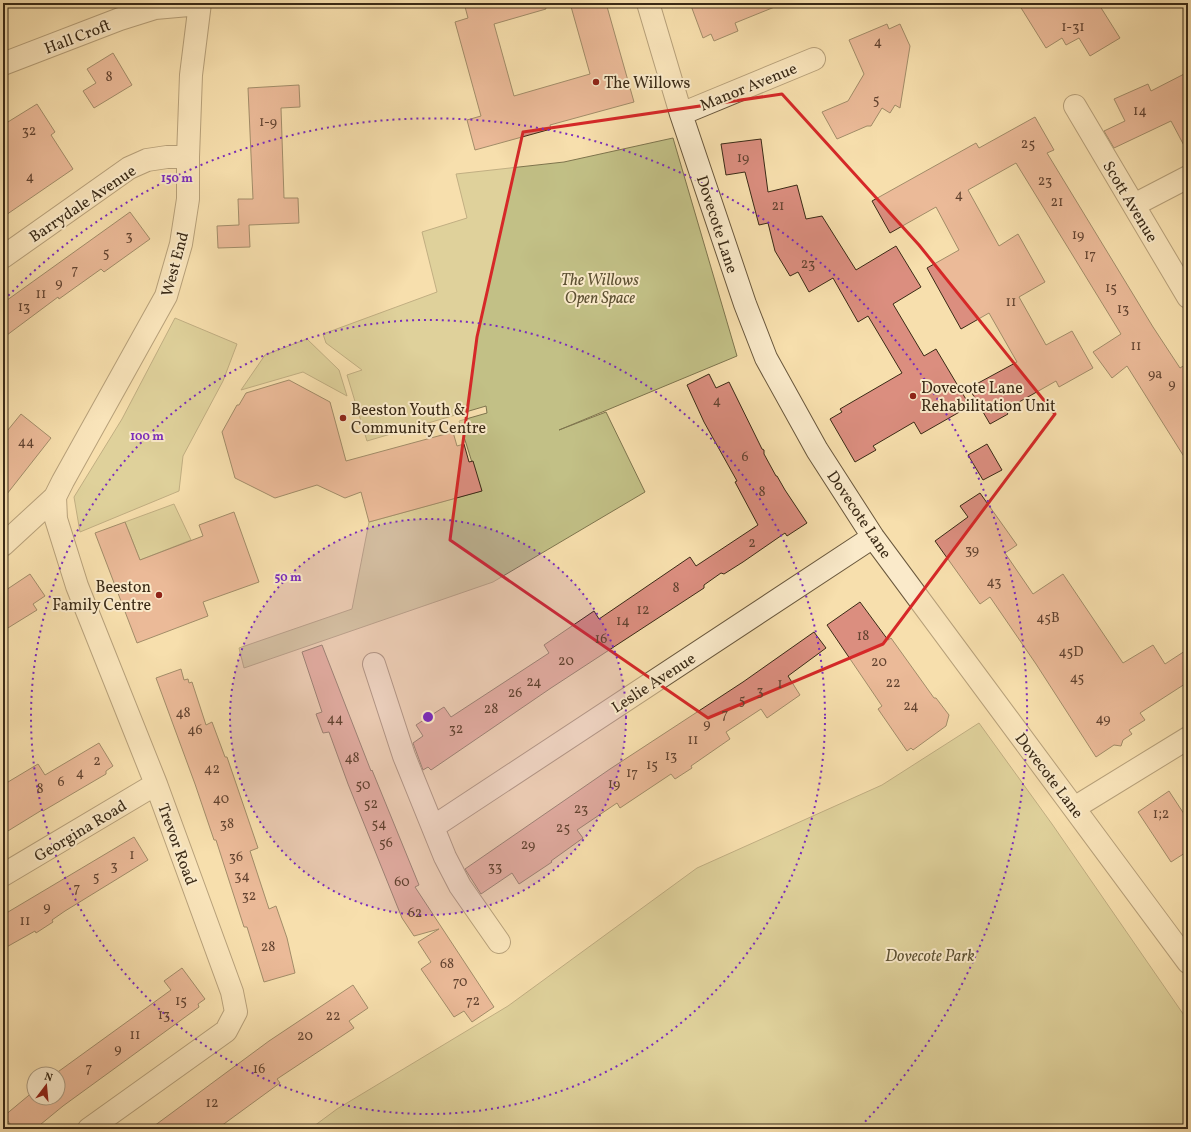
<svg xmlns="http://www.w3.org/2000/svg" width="1191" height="1132" font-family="Vollkorn,serif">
<rect width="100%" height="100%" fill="#f7dfad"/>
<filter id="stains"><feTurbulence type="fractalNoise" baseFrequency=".005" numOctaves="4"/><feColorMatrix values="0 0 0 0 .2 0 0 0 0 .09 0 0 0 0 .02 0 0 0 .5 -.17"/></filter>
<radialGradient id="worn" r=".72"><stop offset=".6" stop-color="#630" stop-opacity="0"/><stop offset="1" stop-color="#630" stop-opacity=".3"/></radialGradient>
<path fill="#c2c086" stroke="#7e754e" d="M673,138L737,356L559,430L606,412L645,492L493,582L244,668L239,648L352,609L369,522L481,491L459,421L487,413L486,406L367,441L347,375L362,370L326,343L323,334L437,292L422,232L467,218L456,174L564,162Z
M175,318L237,344L223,381L183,456L179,491L80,532L74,497L122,419Z
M307,339L339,370L347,396L303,372L241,390L265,355Z
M174,504L191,540L140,560L125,522Z
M979,723L1052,824L1188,1021V1129H310L337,1109L508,1006L697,868L882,785Z"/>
<path fill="#db8e7f" stroke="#3a2a16" d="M464,3H545L546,9L494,24L514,96L590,74L570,3H606L634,102L550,125L551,129L475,150L467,120L481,116L455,22L468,18Z
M690,3H782V4L735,23L738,31L714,41L711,34L703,38Z
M1018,3H1098L1120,38L1090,56L1079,38L1066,45L1062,38L1046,48Z
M887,24L889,29L900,24L910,46L900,108L895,105L890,113L882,108L871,126H867L837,139L822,112L848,101L864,74L849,40Z
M113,53L132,85L94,108L83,91L96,83L87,69Z
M1188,72V153L1171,121L1114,148L1104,131L1125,121L1114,99L1148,84L1151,91Z
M299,85L300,107L281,108L284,198H298L299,223L249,225L250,247L218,248L217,226L239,225L238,199H253L248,88Z
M37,104L55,132L51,135L73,169L3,217V125Z
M1035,117L1054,150L1047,153L1153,327L1180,368L1188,363V463L1127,366L1112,378L1093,352L1121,334L1016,163L968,190L999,246L1018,234L1045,282L1019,297L1046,345L1072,331L1093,368L1059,387L1056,381L1005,410L1008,414L990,424L969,388L1017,362L989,313L961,329L927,268L959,250L936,207L890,233L872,201L976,143L979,148Z
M761,139L768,192L797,185L806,219L822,216L856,270L896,246L921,287L893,304L924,356L936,349L970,406L921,434L914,422L873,446L876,450L855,462L830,419L842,412L840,409L902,373L868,316L858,322L833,278L809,292L798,272L790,276L775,251L768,223L759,225L745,172L726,175L721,144Z
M130,212L150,239L104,272L101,269L59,299L58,297L3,338V303Z
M709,374L716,388L729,382L762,449L764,450V454L776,476H777L785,490L807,523L787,536L785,533L743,562L724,574L721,573L704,585V588L551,688L431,770L428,767L423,770L413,743L423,736L416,725L444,707L451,717L549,653L544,645L594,611L599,619L690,557L696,566L758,525L735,482L737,481L704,422L687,385Z
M289,380L330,402L346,461L453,432L457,446L464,444L469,462L473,461L482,491L369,522L361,492L345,498L317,485L275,498L235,478L222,432L237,405H239L246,393Z
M21,414L51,438L3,499V436Z
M987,444L1002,470L983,480L968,455Z
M980,493L1017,545L1005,553L1033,594L1063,574L1123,663L1153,645L1165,664L1188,649V682L1140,713L1145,720L1129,730L1132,734L1123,740L1121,746L1114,745L1096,757L1036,664L990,597L980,604L935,541L968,517L960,506Z
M234,512L259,582L203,602L208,616L137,643L95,533L125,522L140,560L203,536L199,525Z
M30,574L45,596L33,604L37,610L3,631V592Z
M860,602L888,640L891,638L934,698H936L949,715L946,726L913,750L911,748L907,751L878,709L882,706L827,625Z
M814,632L826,648L788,676L800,695L767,718L761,709L726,732L730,739L691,766L692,768L675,779L671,774L620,808L617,803L577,830L583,838L551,861L552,862L519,884L512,873L481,894L465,869L610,769L743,682Z
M322,645L371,771L372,770L419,885L415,887L494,1007L472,1022L464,1011L454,1017L421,969L431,962L418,942L439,929L414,936L402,918L348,784L329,732L323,733L316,714L322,712L302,652Z
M181,669L184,680L188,679L189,683L192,682L206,725L212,722L225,757H227L258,848L250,851L269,909L276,906L287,938L295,973L264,982L247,927H244L216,840H214L195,784L156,678Z
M99,743L113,766L106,771V774L43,811L42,810L3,834V785L38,764L45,775Z
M1169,791L1188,820V851L1171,862L1138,812Z
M134,837L148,860L65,911L52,920L53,922L36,933L35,931L3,949V915Z
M182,968L205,999L198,1004L199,1007L63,1106L35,1129H14L4,1116L34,1091V1098H58V1074H55L171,990L164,981Z
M353,985L368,1008L349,1021L354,1028L277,1079L280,1083L217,1129H150L269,1041Z"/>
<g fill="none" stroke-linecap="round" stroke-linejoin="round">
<g stroke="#69573c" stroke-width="24">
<path id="minor" d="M648,3L681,114L745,304L766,358L817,450L873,537L1188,962
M3,64L120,19L155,8L200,4
M1075,106L1188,297
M681,114L814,59
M1134,205L1188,177
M3,257L129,168L147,160L167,157H188
M55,497L56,519L77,586L156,784L232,992L236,1012L226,1031L89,1129
M3,545L55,497L63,481L166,296L181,244L188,199V157L191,75L200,3
M374,664L404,756L445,857L460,886L499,942
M1074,808L1188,738
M433,827L873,537
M3,875L156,784"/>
</g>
<use href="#minor" stroke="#faeaca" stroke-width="22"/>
</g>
<path d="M0 0H1191V1132H0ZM782,94L919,245L1055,414L883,644L708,718L450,540L477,337L523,132Z" fill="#f7dfad" fill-opacity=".55" fill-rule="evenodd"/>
<path fill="none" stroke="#d62828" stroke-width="3" stroke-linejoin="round" d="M782,94L919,245L1055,414L883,644L708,718L450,540L477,337L523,132Z"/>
<circle cx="428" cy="717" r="198" fill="#7b2cbf" fill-opacity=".12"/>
<g fill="none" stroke="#7b2cbf" stroke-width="2" stroke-dasharray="2 4">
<circle cx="428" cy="717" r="198"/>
<circle cx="428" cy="717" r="397"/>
<path d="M4 300A595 595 0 0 1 860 1127"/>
</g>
<g fill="#8f2418" stroke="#faeaca" stroke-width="1.5">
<circle cx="596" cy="82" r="4"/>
<circle cx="913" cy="396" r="4"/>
<circle cx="343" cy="418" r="4"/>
<circle cx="159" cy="595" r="4"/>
</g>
<g text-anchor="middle" stroke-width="4" stroke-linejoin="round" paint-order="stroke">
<g font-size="14" fill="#624330">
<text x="1073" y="31">1-31</text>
<text x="878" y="46">4</text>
<text x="109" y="81">8</text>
<text x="876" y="104">5</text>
<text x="1140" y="115">14</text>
<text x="268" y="126">1-9</text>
<text x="29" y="135">32</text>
<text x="1028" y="148">25</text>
<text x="743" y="162">19</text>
<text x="30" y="181">4</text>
<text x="1045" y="185">23</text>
<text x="959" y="199">4</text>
<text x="1057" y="206">21</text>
<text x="778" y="210">21</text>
<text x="1078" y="239">19</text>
<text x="129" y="240">3</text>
<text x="106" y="257">5</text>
<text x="1090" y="259">17</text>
<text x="808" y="268">23</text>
<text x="75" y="274">7</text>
<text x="59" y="287">9</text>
<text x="1111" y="292">15</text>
<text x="41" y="298">11</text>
<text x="1011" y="306">11</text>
<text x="24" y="311">13</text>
<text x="1123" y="313">13</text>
<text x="1136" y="350">11</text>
<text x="1155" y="378">9a</text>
<text x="1172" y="388">9</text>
<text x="717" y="405">4</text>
<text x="26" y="446">44</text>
<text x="745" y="461">6</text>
<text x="762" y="496">8</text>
<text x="752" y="547">2</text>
<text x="972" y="554">39</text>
<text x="994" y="586">43</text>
<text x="676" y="592">8</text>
<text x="643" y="614">12</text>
<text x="1048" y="622">45B</text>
<text x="623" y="625">14</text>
<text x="863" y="640">18</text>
<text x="601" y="643">16</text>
<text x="1071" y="656">45D</text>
<text x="566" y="665">20</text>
<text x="879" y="666">20</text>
<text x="1077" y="682">45</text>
<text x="534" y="686">24</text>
<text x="893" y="687">22</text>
<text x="780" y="688">1</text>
<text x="760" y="695">3</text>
<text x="515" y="697">26</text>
<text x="742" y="704">5</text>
<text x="911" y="710">24</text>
<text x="491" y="713">28</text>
<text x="183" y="717">48</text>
<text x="725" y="718">7</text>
<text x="335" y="723">44</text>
<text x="1103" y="723">49</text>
<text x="707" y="728">9</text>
<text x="456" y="733">32</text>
<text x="195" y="734">46</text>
<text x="693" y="744">11</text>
<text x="671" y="760">13</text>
<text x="352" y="762">48</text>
<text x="97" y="765">2</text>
<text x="652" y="769">15</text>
<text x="212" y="773">42</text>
<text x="80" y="777">4</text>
<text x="632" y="777">17</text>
<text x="61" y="786">6</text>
<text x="614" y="788">19</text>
<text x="363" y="789">50</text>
<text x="40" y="793">8</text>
<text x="221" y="803">40</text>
<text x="371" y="808">52</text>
<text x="581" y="813">23</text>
<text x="1161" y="818">1;2</text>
<text x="227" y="828">38</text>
<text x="379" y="828">54</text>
<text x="563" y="832">25</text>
<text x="386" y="847">56</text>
<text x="528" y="849">29</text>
<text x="132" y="859">1</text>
<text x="236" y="861">36</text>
<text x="114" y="870">3</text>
<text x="495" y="871">33</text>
<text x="242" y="880">34</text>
<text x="96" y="881">5</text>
<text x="402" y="886">60</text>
<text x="77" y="892">7</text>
<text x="249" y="900">32</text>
<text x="47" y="911">9</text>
<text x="415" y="917">62</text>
<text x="25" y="925">11</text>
<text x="268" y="951">28</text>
<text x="447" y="968">68</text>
<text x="460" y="986">70</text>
<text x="181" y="1005">15</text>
<text x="473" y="1005">72</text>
<text x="164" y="1019">13</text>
<text x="333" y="1020">22</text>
<text x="135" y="1039">11</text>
<text x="305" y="1040">20</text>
<text x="118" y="1053">9</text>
<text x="89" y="1072">7</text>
<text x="259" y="1073">16</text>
<text x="212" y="1107">12</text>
</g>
<g font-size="16" fill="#3a2a16" stroke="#faeaca">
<text transform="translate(77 36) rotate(-21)" y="6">Hall Croft</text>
<text transform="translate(748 86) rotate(-22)" y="6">Manor Avenue</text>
<text transform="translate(1131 201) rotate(59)" y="6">Scott Avenue</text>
<text transform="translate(82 203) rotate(-34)" y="6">Barrydale Avenue</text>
<text transform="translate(718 224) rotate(72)" y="6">Dovecote Lane</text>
<text transform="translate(174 264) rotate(-75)" y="6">West End</text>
<text transform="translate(860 514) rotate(56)" y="6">Dovecote Lane</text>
<text transform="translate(653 682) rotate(-33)" y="6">Leslie Avenue</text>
<text transform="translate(1050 775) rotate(53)" y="6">Dovecote Lane</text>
<text transform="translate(80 830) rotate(-31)" y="6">Georgina Road</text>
<text transform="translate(178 844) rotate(70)" y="6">Trevor Road</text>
</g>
<g font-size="16" fill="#3a2a16" stroke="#faeaca" text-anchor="start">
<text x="604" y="88">The Willows</text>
<text x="921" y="393">Dovecote Lane<tspan x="921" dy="18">Rehabilitation Unit</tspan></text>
<text x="351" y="415">Beeston Youth &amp;<tspan x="351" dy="18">Community Centre</tspan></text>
<text x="151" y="592" text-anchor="end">Beeston<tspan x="151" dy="18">Family Centre</tspan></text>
</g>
<g font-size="16" font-style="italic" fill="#5c5032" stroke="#faeaca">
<text x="600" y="285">The Willows<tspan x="600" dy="18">Open Space</tspan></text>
<text x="930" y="961">Dovecote Park</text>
</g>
</g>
<circle cx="428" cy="717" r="6" fill="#7b2cbf" stroke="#faeaca" stroke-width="2"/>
<g font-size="12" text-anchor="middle" font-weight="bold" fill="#7b2cbf" stroke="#faeaca" stroke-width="4" stroke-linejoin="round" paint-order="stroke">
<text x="177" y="182">150 m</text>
<text x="147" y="440">100 m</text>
<text x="288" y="581">50 m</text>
</g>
<rect width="1191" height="1132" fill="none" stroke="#f7dfad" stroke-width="16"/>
<rect x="4" y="4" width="1183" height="1124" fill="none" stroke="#3a2a16" stroke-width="2"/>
<rect x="8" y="8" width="1175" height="1116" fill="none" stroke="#3a2a16"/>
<g transform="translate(46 1086) rotate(16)"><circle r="19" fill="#faeaca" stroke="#ad9d82"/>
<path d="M0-3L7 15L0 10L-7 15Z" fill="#8f2418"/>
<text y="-6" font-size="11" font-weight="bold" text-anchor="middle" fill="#3a2a16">N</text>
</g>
<rect width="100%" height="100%" filter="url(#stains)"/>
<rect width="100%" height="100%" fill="url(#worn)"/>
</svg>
